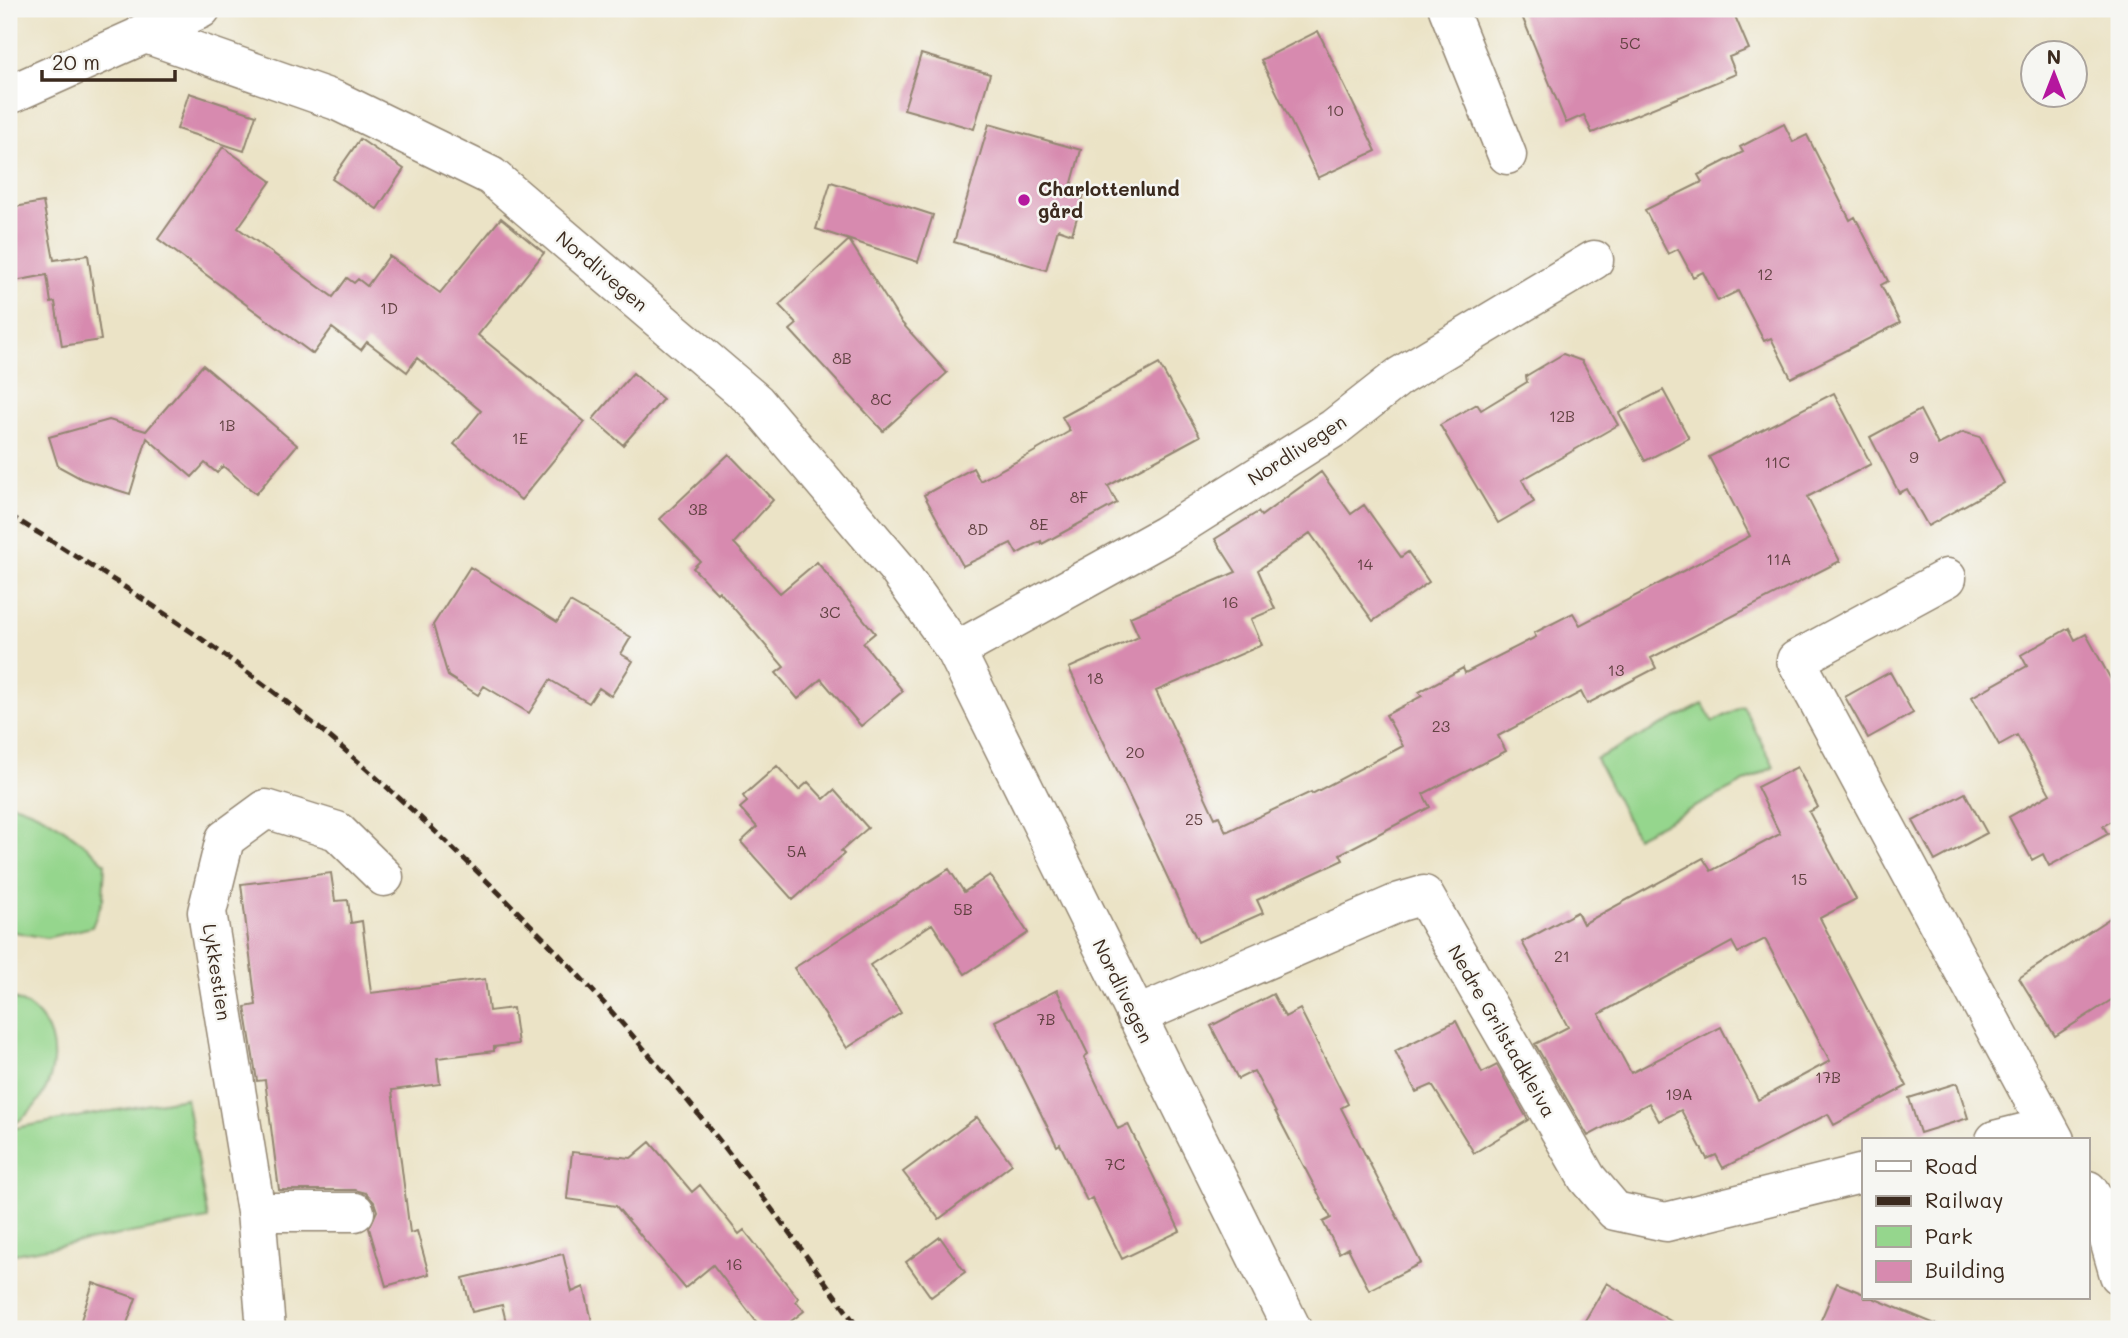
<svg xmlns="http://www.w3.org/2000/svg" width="2128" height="1338" font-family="Mali,sans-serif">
<rect width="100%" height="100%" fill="#f6f6f2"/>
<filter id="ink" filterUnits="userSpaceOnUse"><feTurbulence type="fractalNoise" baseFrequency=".0143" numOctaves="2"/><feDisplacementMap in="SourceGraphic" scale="14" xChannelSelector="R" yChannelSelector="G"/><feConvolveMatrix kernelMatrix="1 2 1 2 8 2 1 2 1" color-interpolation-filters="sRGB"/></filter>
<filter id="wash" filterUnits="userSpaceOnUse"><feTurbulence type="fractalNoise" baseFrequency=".00686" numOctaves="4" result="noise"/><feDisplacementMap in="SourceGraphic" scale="28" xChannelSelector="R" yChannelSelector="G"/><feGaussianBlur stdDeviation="1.57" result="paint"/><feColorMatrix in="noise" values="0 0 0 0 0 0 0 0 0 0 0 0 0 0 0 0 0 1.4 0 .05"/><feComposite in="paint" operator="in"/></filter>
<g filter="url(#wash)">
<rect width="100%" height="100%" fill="#ebe3c6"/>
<path fill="#95d68d" stroke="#688056" stroke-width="2" d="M1703,704L1713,722L1743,706L1774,767L1636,837L1596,759Z
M9,803C46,812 78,837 105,863L103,899L92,927L46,938L9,931Z
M9,997C72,1017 64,1098 9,1127Z
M186,1098L208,1219L9,1255V1129Z"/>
<g id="blocks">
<path fill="#d78aaf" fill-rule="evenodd" d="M1519,9H1732L1749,49L1729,57L1736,74L1592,133L1584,115L1566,123Z
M1318,31L1376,151L1318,178L1261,60Z
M921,54L990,74L974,129L904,109Z
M189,93L256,115L244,151L177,129Z
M989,124L1081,150L1070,190L1084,194L1072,234L1058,229L1046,270L954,242Z
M1784,124L1793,142L1807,135L1850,220L1855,217L1888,281L1881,285L1900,323L1791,378L1771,338L1764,341L1738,291L1718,301L1703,272L1693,277L1678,249L1668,254L1645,210L1702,182L1698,175L1743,152L1740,147Z
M360,139L404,169L377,209L332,179Z
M223,147L271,181L238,228L333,297L347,278L354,283L358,279L367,286L389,256L440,293L501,218L544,253L478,335L585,422L521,500L454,444L481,411L417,358L407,372L367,342L361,350L332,328L313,354L158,239Z
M831,182L933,215L918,262L816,229Z
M43,202L54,260L88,255L101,340L62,346L55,302L51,303L47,275L9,282V208Z
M849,240L901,322L947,373L883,431L790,330L797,324L779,305Z
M1563,354L1582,361L1618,425L1522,480L1534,502L1498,523L1440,425L1477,404L1481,410L1527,382L1526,376Z
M1159,364L1200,436L1108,486L1117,503L1042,544L1041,541L1017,554L1011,543L963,566L924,495L973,468L980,481L1025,457L1070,431L1062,417Z
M203,365L297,445L256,494L223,466L217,473L205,463L192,477L147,438L130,494L82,479L58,466L49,437L109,420L146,431Z
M633,373L663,399L623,445L593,419Z
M1663,390L1689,438L1645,461L1619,413Z
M1834,393L1871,464L1807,497L1840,561L1651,658L1656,668L1587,704L1581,692L1498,736L1506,751L1423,794L1430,807L1340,854L1343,860L1257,900L1263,913L1198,942L1069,668L1139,637L1130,617L1236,572L1215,539L1258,512L1261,516L1321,472L1351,514L1364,505L1401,557L1408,552L1429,582L1373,621L1310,533L1258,570L1275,609L1251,619L1262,645L1156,691L1215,818L1219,816L1226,832L1311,792L1312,794L1403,746L1386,715L1422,696L1419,692L1463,668L1465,673L1536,637L1534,633L1573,613L1580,625L1750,536L1709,457Z
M1920,410L1938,445L1963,432L1980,437L2004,483L1928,526L1907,489L1899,493L1870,437Z
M729,454L773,500L734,543L780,593L817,562L875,633L863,643L903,691L861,726L821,679L798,699L776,673L784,667L719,591L717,593L693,568L700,561L660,519Z
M470,567L557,622L570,602L631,637L621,654L633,661L611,696L599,688L589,703L550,680L529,713L484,686L478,695L448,676L433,625Z
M2069,628L2075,640L2086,634L2119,694V817L2103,826L2108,834L2049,866L2043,854L2032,860L2009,817L2050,794L2017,735L1999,745L1972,697L2027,666L2021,655Z
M1890,672L1913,713L1868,738L1845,697Z
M777,766L799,790L808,782L824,799L834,790L868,828L841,851L844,854L793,900L741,842L757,827L740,808L747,802L743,796Z
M1797,767L1818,807L1809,812L1856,899L1820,918L1907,1086L1834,1125L1828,1114L1723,1168L1716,1155L1707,1159L1681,1110L1659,1121L1649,1103L1588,1136L1535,1044L1568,1027L1522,942L1577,912L1583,924L1703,858L1711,871L1780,834L1757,787ZM1765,939L1830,1061L1758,1100L1721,1027L1631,1073L1599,1014L1732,942L1738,953Z
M1965,793L1987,833L1935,861L1913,821Z
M949,869L964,892L990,875L1028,933L965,974L932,924L870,965L901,1013L847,1048L794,968Z
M331,873L335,901L348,900L351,923L362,921L371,993L485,979L489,1011L513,1008L518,1044L494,1047V1051L437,1058L440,1084L392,1090L410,1233L417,1231L429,1274L386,1286L369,1228L377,1211L374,1202L366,1193L355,1190H279L265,1080L257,1081L245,1007L256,1005L241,884Z
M2119,912V995L2055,1036L2019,978Z
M1057,990L1088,1054L1084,1057L1118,1129L1128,1124L1180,1231L1122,1259L1092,1198L1087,1201L1060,1144L1057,1146L995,1021Z
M1273,994L1285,1017L1300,1009L1348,1104L1341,1108L1421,1263L1369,1290L1348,1248L1339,1253L1323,1222L1331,1218L1254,1071L1238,1079L1211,1026Z
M1456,1021L1482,1073L1497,1065L1528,1120L1474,1153L1432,1085L1416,1092L1395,1051Z
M1957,1083L1968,1118L1920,1133L1909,1098Z
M977,1117L1012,1164L939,1219L903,1172Z
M650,1142L692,1192L700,1185L739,1234L744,1230L798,1298L796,1301L804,1311L781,1329H762L713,1265L685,1288L616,1206L567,1199L572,1152L631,1158Z
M940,1237L965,1272L931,1297L906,1262Z
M563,1254L572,1292L584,1287L594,1329H490L506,1322L502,1305L472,1312L463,1278Z
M93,1283L136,1298L125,1329H78Z
M1607,1283L1625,1294L1684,1329H1580Z
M1837,1283L1864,1294V1298H1873L1947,1329H1817Z"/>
</g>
</g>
<g filter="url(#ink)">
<use href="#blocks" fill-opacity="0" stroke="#938672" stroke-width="2"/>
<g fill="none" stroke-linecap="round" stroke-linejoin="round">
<g stroke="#938672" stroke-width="41">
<path id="minor" d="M1448,9L1507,155
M143,33L337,101L491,176L756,402L896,567L956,651L1292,1329
M9,95L201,9
M1947,578L1796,660L2055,1140
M956,651L1165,535L1334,428L1400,376L1594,260
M1136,1016L1400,902L1424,895L1587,1178L1615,1211L1666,1222L1864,1173
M1995,1140L2047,1127
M2088,1190L2100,1209L2119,1275
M256,1212H355
M266,1329L256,1212L207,912L225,839L266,809L337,831L384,877"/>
</g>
<use href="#minor" stroke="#fff" stroke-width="38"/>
<path stroke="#3b2a1e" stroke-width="5" stroke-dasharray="10 5" stroke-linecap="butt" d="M9,515C120,582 233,655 332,739C444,835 549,938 645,1050C722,1139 791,1234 859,1329"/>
</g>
</g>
<circle fill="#b5179e" stroke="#f6f6f2" stroke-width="2.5" cx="1024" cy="200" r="7"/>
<g text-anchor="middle" stroke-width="5" stroke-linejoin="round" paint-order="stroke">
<g font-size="16" fill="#624242">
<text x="1630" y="49">5C</text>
<text x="1335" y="116">10</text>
<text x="1765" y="280">12</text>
<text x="389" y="314">1D</text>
<text x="842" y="364">8B</text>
<text x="881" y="405">8C</text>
<text x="1562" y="422">12B</text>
<text x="227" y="431">1B</text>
<text x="520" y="444">1E</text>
<text x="1914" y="463">9</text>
<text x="1777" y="468">11C</text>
<text x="1079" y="503">8F</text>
<text x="698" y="515">3B</text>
<text x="1039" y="530">8E</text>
<text x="978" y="535">8D</text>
<text x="1779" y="565">11A</text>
<text x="1365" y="570">14</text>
<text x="1230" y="608">16</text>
<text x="830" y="618">3C</text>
<text x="1616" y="676">13</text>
<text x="1095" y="684">18</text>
<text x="1441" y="732">23</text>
<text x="1135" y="758">20</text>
<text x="1194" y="825">25</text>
<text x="797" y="857">5A</text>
<text x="1799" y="885">15</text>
<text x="963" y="915">5B</text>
<text x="1562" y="962">21</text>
<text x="1046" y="1025">7B</text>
<text x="1828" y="1083">17B</text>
<text x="1679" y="1100">19A</text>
<text x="1115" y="1170">7C</text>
<text x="734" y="1270">16</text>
</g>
<g font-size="19" font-weight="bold" fill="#3b2a1e" stroke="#f6f6f2" text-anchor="start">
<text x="1038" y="196">Charlottenlund<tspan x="1038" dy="22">gård</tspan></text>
</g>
<g font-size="19" fill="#3b2a1e" stroke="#f6f6f2">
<text transform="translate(602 271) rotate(40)" y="7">Nordlivegen</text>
<text transform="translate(1297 450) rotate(-33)" y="7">Nordlivegen</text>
<text transform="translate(217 972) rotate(81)" y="7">Lykkestien</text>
<text transform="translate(1123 991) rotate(64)" y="7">Nordlivegen</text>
<text transform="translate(1502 1031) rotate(60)" y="7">Nedre Grilstadkleiva</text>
</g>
</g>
<rect width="2128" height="1338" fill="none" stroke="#f6f6f2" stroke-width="35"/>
<rect x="1862" y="1138" width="228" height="161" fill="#f6f6f2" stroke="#aba49d" stroke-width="2"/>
<rect x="1876" y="1161" width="35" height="10" fill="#ffffff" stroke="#aba49d" stroke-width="2"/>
<text x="1925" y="1174" font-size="21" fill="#3b2a1e">Road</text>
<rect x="1876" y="1196" width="35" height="10" fill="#3b2a1e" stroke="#aba49d" stroke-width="2"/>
<text x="1925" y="1208" font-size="21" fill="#3b2a1e">Railway</text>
<rect x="1876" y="1226" width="35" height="21" fill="#95d68d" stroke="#aba49d" stroke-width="2"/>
<text x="1925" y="1244" font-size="21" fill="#3b2a1e">Park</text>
<rect x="1876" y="1261" width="35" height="21" fill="#d78aaf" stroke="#aba49d" stroke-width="2"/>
<text x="1925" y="1278" font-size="21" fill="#3b2a1e">Building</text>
<g transform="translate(2054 74)"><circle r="33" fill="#f6f6f2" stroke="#aba49d" stroke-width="2"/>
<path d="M0-5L12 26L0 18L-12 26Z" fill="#b5179e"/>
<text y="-10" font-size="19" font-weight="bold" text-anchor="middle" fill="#3b2a1e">N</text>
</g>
<path d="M42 70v10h133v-10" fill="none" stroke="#3b2a1e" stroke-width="3.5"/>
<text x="52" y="70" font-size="21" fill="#3b2a1e" stroke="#f6f6f2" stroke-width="5" paint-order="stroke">20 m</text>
</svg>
